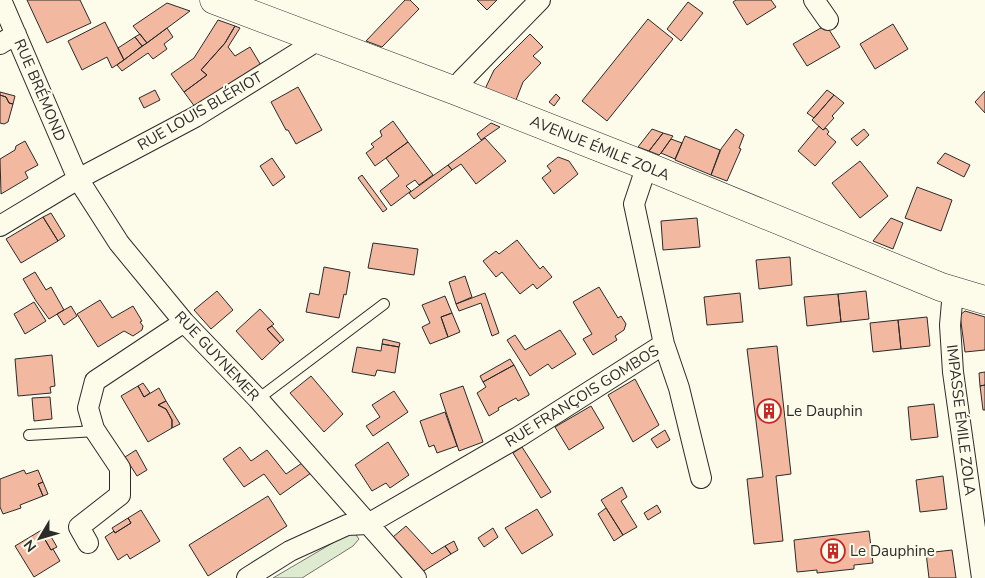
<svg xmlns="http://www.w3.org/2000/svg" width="985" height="578" font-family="'Nunito Sans',sans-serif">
<rect width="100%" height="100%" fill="#fdfbea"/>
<path fill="#deebd1" stroke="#74746e" d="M353,531L359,539L353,546L302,578H273Z"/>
<path fill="#f2b8a0" stroke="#2b2b2b" d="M27,0H80L91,23L47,43Z
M405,0H410L419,9L382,47L366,41Z
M477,0H497L487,10Z
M736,0H771L776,7L747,25L733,2Z
M688,2L703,13L681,41L667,29Z
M167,3L190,11L147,43L133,26Z
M648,19L673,39L607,121L582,101Z
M218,20L235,26L225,43L201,70L207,75L184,92L171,74L194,58Z
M105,22L124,60L112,68L107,57L82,70L68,41Z
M893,24L908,49L875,69L860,44Z
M826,25L840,47L807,66L793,44Z
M235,26L240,28L228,47L235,56L250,47L262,67L195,107L184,92L207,75L201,70L225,43Z
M167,28L173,37L164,44L167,49L153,59L148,53L122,71L117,65Z
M140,34L147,43L142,46L135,37Z
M530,34L543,47L533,56L541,63L523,82L516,100L485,89L494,70Z
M135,37L142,46L124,60L118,48Z
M298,87L322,130L296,144L288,130H286L271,102Z
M155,90L160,100L144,108L139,98Z
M827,90L834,95L814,118L807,113Z
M985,91V113L975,102Z
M0,92L15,96L13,104L9,103L6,97L0,95Z
M556,94L560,98L554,106L549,102Z
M0,95L6,97L9,103L13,104L8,122L4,124L0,123Z
M834,95L844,103L832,116L834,118L823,130L812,120Z
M393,121L408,142L375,166L366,153L374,147L371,144L382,136L380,131Z
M491,123L500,127L481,140L477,134Z
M819,126L823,130L826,128L829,132L827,134L836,142L815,166L798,151Z
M652,129L663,133L649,151L638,147Z
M736,129L744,135L739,148L741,149L727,181L711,175L721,149Z
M864,129L869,135L857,146L851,139Z
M663,133L673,136L661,153L659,155L649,151Z
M685,136L720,150L711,175L675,160Z
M485,138L506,161L476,184L461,164L452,170L448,165Z
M671,139L682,143L675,159L661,153Z
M25,141L38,165L25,172L28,178L1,194L0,159L15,150L16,146Z
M408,142L433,175L419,185L415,180L406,186L411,191L391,206L380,191L399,176L386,158Z
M945,153L970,165L964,177L937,163Z
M558,157L569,161L578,174L554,194L542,178L551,171L547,166Z
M272,158L285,177L273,186L260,166Z
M860,161L888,196L860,218L832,183Z
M448,165L452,170L414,199L409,193Z
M362,175L387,209L383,212L358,178Z
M917,187L952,200L941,231L905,218Z
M51,213L65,236L58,241L43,217Z
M43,217L58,241L21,263L6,239Z
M697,218L700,247L663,250L661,221Z
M891,218L903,223L893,249L873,241Z
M517,240L540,269L543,266L552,277L537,289L533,284L520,294L502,272L496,277L483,261L496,251L499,254Z
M373,243L418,249L414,275L368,268Z
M790,257L792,285L759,289L756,260Z
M324,267L350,272L346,295L344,294L339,318L306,312L310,293L319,295Z
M35,272L46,290L51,287L64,310L49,319L36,301L23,279Z
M465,276L472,297L456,304L449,282Z
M599,287L618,318L621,316L626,324L624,330L615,336L617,340L593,355L583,339L592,334L573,302Z
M217,291L233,310L211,329L194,310Z
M866,291L869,319L841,322L838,294Z
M485,293L499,333L492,336L481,303L459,311L456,304Z
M740,293L743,322L707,325L704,297Z
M838,294L841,322L807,326L804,297Z
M445,296L452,313L441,317L448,337L430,344L422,327L430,323L422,305Z
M100,300L112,318L133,306L142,321L140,322L143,326L142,330L133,336L124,331L98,347L77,314Z
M34,302L46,321L25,334L14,314Z
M71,306L77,316L64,325L57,314Z
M260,309L274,324L267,329L280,343L262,360L236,331Z
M965,311L985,317V350L965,352L960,315Z
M452,313L460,332L448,337L441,317Z
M927,317L930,346L901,349L898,320Z
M898,320L901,349L873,352L870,323Z
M272,326L284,340L280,343L267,329Z
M560,330L576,354L552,369L548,364L530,376L507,340L515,335L525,350Z
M383,339L400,343L399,347L382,344Z
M382,344L399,347L395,373L377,370L375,376L352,372L357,347L381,351Z
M777,346L791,474L776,476L783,541L754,544L747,479L763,477L747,349Z
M52,355L55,386L50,387L51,393L18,396L15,359Z
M510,359L514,365L483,382L480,376Z
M514,365L529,394V395L518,401L516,398L498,408L499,410L489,416L477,393L486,387L483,382Z
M985,372V385L980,386L979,373Z
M311,376L343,414L324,432L290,393Z
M635,379L659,425L633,442L608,395Z
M143,383L150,393L144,397L138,386Z
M985,385V410H983L980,386Z
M138,386L144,397L159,388L166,401L158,405L166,409L172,420V428L148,442L121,396Z
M463,386L483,442L459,451L440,394Z
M394,391L408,412L373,436L366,426L380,417L372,405Z
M50,397L52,419L34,421L32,398Z
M166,401L180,424L172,428V420L166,409L158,405Z
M934,404L938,437L911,440L908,407Z
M591,406L604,428L569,450L555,427Z
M445,412L457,446L437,453L434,445L429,447L420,421Z
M665,430L670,440L657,448L651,439Z
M388,442L409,475L390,488L386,483L372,491L355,465Z
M240,447L251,461L267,450L286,474L302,463L311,473L280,495L264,474L244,487L223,459Z
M522,447L551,492L541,498L513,453Z
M136,450L147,470L137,476L125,457Z
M24,470L26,474L38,470L43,482L38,484L43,496L20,505L21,508L3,514L0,507V479Z
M943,476L947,509L920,512L916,480Z
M43,482L48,494L43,496L38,484Z
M622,487L627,497L621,501L637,527L623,535L601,500Z
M268,496L287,526L208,576L189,545Z
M657,505L661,512L648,520L644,513Z
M606,508L623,535L614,541L598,514Z
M537,509L553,535L522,554L505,528Z
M141,510L160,541L130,559L127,554L118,560L105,537L114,531L115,533L131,523L128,518Z
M128,518L131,523L115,533L112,528Z
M406,526L432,554L445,546L451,554L422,572L393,537Z
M46,528L57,547L51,550L40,531Z
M493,528L498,537L484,547L478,538Z
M40,531L51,550L53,549L60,561L34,577L15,546Z
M869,531L873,563L854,565V569L817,573V570L797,572L794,540Z
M454,541L458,550L451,554L445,546Z
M952,550L956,578H929L926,553Z"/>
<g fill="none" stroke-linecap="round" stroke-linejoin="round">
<g stroke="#2b2b2b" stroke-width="12">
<path id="service" d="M258,399L384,304
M29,435L96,431"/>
</g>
<g stroke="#2b2b2b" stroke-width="22">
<path id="minor" d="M1,0L78,179L119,243L184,322L258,399L416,578
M814,0L828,20
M0,44L16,34
M456,91L462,80L540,0
M0,226L78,179L195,117L320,39
M953,291L950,325L953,372L982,578
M664,344L679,388L701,478
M88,543L79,527L120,495V468L94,429L88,408L95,381L184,322
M247,578L290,551L347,525L368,524L520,436L664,344L634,204L642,180L649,167"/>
</g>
<g stroke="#2b2b2b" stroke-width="29">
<path id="secondary" d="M214,0L456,91L649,167L941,287L985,300"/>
</g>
<use href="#service" stroke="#fdfbea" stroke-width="10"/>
<use href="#minor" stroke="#fdfbea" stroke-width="20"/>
<use href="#secondary" stroke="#fdfbea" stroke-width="28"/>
</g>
<defs>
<g id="building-ring" transform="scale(1.25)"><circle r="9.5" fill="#fdfbea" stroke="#c62828" stroke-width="1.5"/><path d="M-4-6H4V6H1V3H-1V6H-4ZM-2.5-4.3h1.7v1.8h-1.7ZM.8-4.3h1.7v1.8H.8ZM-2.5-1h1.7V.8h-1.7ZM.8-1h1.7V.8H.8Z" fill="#c62828"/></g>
</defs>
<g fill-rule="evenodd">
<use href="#building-ring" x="769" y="411"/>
<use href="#building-ring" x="833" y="551"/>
</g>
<g text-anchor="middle" stroke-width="4" stroke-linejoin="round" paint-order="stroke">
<g font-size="15" fill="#2b2b2b" stroke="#fdfbea">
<text transform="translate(40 90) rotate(67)" y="5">RUE BRÉMOND</text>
<text transform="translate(200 111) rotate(-30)" y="5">RUE LOUIS BLÉRIOT</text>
<text transform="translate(600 148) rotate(22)" y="5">AVENUE ÉMILE ZOLA</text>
<text transform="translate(217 356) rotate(47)" y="5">RUE GUYNEMER</text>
<text transform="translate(582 396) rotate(-32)" y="5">RUE FRANÇOIS GOMBOS</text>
<text transform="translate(961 420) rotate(83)" y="5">IMPASSE ÉMILE ZOLA</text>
</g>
<g font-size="15" fill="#2b2b2b" stroke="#fdfbea" text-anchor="start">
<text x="786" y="416">Le Dauphin</text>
<text x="850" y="556">Le Dauphine</text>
</g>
</g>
<g transform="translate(40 538) rotate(232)" stroke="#fdfbea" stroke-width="4" paint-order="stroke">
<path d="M0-4L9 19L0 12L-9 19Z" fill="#2b2b2b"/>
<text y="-8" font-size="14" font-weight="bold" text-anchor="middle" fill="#2b2b2b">N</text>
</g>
</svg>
